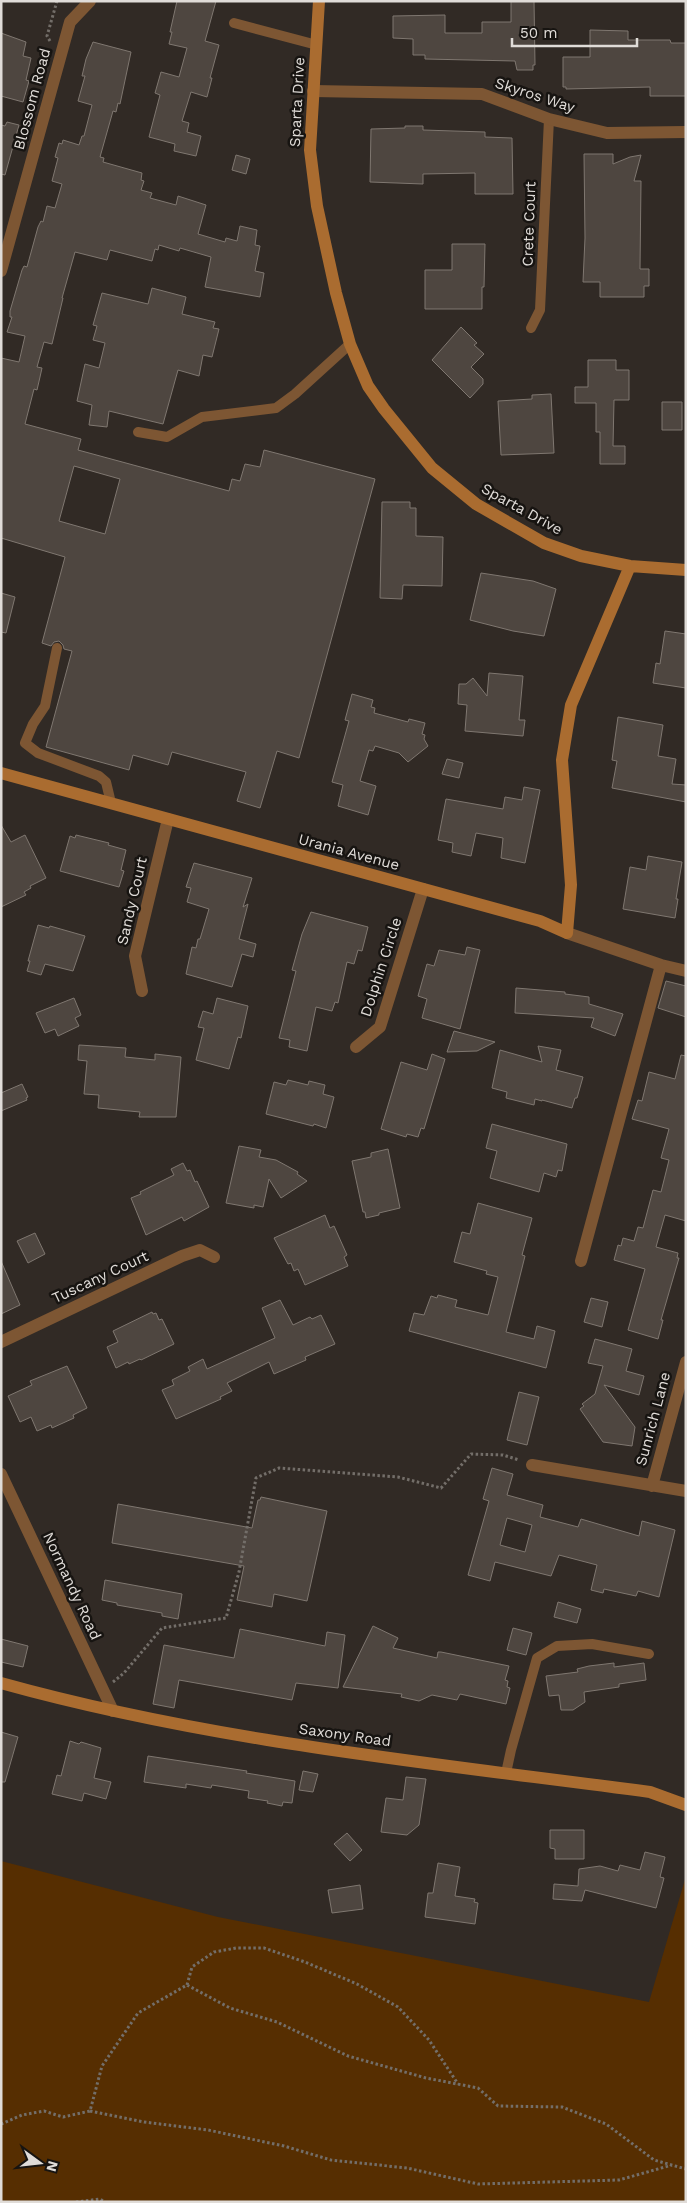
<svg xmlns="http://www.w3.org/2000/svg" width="687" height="2203" font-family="'Work Sans',sans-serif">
<rect width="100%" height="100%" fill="#312a25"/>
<path fill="#562e01" d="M1,1861L218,1917L649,2002L686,1876V2202H1Z"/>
<path fill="#4e4640" stroke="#7f7770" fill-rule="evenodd" d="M177,1H216L205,41L219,45L210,78H212L207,97L191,92L182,121L189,123L187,132L201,136L196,156L174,151L175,144L149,137L160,95L155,93L161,72L179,77L187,48L169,44L172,32H170Z
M511,1H534L535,65H533V70H517L515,61L425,59V55H413V39L393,38V16L445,15V33H482V22H511Z
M590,30L628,31V40H670L671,43H686V96H650V87L566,89V87H563V57H590Z
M1,33L26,42L23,56L31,58L26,80L29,81L23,102L1,96Z
M93,42L131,52L120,104L118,103L116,112L113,111L100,157L104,158L103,162L142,173L141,180L144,181L141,190L152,193L150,198L176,205L178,196L206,205L198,234L225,242L226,238L237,241L240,226L257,230L255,245L260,246L255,271L264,273L260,297L205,287L211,257L180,248L179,251L159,245L158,250L155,249L152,261L110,250L107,260L75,252L62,298H63L52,344L44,342L37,367L42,368L40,377L37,390L34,389L25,424L81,439L78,450L229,491L232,479L240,481L245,464L260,467L264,450L375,479L299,758L277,751L260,808L237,801L246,772L172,752L168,765L133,755L129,770L46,747L72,651L64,649L63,645L59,641L54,642L51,646L42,643L65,557L1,538V358L19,362L25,336L7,332L12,317H10V311L22,270L24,266L27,267L38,227L41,221L43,222L47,206L55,208L62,184L52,181L58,158L55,157L59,143L62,144L63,140L79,145L82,136H84L92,105L78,101L85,76H82L86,59ZM74,466L120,479L105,534L59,521Z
M7,122L19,125L5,175L1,174V125L5,126Z
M405,126H423V130L485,132V137L512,138L513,194H475V173L423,174V184L370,182L371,129L405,128Z
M584,154H613V164L630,157L641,155L634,181H641L640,269H649V286H644V297H600V282H583L585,238Z
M236,155L250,159L246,174L232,170Z
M452,244H485L484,287H482V309H425V270H452Z
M152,288L186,297L182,314L215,322L213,328L219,329L212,357L203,355L199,376L178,370L163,424L109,411L107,427L89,425L92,405L77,401L85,364L99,368L105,343L93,340L97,326L93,325L102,293L148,304Z
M461,327L477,343L474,345L484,354L471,367L483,379V384L470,398L432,360Z
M588,360H616V370H629V400H614L613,446H625V464H600V432H596V403H575V387H588Z
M551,394L554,453L501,455L498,401L532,399V395Z
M662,402H682V430H662Z
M382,502H410V508H416V536L443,537L442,586L403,585L402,599L380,598Z
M481,573L533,581L556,589L544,636L513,631L470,620Z
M1,593L15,597L6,633L1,632Z
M665,631L686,634V688L653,683L656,663L660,664Z
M489,673L523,676L519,720H525L523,736L465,731L467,705L458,704L459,684H466L473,678L487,696Z
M352,694L373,700L371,707L375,708L374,713L408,722L409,719L425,723L422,734L425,735L424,739L428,746L408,762L399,753L375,746L373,751L369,750L360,781L376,786L368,815L338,806L343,785L332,782L349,721L345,720Z
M618,717L663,725L658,756L676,759L672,784L686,785V802L612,788L617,761L612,760Z
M447,759L463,763L459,778L442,774Z
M524,787L540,790L525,863L501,858L503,838L476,833L471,856L452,852L453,843L438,840L446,799L503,809L505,797L522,800Z
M1,825L11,842L25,835L46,878L30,886L31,888L24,892L26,895L1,907Z
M76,835L109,843L108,845L126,850L121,870L124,871L119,887L60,871L70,836L75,838Z
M648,856L682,862L676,899H678L675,918L623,909L630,867L646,870Z
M194,863L252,878L243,907L248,904L239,939L256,944L253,957L242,954L232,987L186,974L192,947L196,948L198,939H200L209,909L187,902L191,888L186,887Z
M311,912L368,927L362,951L358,950L354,964L347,962L338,1003L335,1002L332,1011L316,1007L307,1051L289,1047L290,1040L279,1038L296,971L292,970L302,934Z
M38,925L49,928L50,926L85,936L73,971L45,964L41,975L27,971L30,961H28Z
M467,947L480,950L460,1029L422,1018L427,999L418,996L427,964L434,966L439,950L465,955Z
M666,981L686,986V1017L658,1008Z
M516,988L565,992V994L589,997V1004L623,1014L615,1036L591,1027L594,1018L515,1013Z
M74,998L81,1015L75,1018L79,1026L58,1036L55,1029L45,1033L36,1013Z
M217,998L248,1006L241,1038L238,1037L229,1069L196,1060L204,1028L198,1027L203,1011L213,1014Z
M454,1031L495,1042L477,1051L447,1052Z
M79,1045L126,1048L125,1057L155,1060V1054L181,1057L176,1117H139L140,1112L98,1108L99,1095L84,1094L87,1061L78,1060Z
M538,1046L561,1050L556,1070L583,1077L577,1098H575L572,1108L542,1100V1101L535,1099L534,1105L506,1098L507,1092L492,1088L500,1050L542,1062Z
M432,1054L445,1059L424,1129L421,1128L418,1137L407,1134L406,1137L381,1129L401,1062L427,1070Z
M681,1055L686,1056V1221L665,1215L656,1247L678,1253L677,1258H679L661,1320H663L658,1339L628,1330L645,1269L614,1260L618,1245L621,1246L623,1238L634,1241L638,1227L643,1228L653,1190L661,1192L669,1160L661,1158L669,1129L632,1119L638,1100L642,1101L649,1072L675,1079Z
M288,1080L308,1085L309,1081L325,1085L323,1094L334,1097L326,1128L314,1124L313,1126L266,1114L274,1082L286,1085Z
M22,1084L28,1097L26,1098L27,1100L1,1111V1093Z
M492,1124L567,1144L562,1171L558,1170L556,1177L544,1173L539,1192L490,1178L497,1151L486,1148Z
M239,1146L261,1150L259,1157L276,1160L298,1172L297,1174L307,1181L281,1198L269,1179L263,1207L254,1205V1208L226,1203Z
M388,1149L400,1208L379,1213V1215L366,1218L365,1212H363L352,1161L371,1157V1153Z
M183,1163L187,1171L190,1170L195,1182L197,1181L209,1207L184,1221L182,1217L146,1235L131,1198L141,1194L140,1192L174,1175L171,1169Z
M478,1203L532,1218L522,1255L525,1256L506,1332L534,1339L537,1326L555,1331L546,1368L409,1331L414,1313L424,1315L431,1296L437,1298L438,1295L457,1300L455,1307L488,1315L498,1277L486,1274L487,1271L454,1262L462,1232L470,1234Z
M325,1215L330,1228L334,1226L347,1255L344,1257L348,1266L305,1285L298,1269L294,1271L291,1263L288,1264L274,1238Z
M35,1233L45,1254L28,1263L17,1241Z
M1,1261L20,1305L1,1314Z
M591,1298L608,1302L602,1327L584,1322Z
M280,1300L293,1325L310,1317L312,1319L321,1315L335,1344L305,1357L306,1360L274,1374L269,1362L227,1383L232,1391L220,1397L221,1399L176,1419L162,1390L174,1385L172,1380L190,1371L188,1367L203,1359L207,1369L275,1338L262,1308Z
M152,1312L153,1314L156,1313L159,1320L162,1319L174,1344L141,1360L140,1359L129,1364L128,1362L116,1368L107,1347L118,1342L113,1331Z
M595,1339L632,1349L626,1371L644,1376L639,1395L604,1385L635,1427L632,1446L603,1442L580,1409L584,1406L582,1404L595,1394L603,1366L588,1363Z
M67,1366L87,1408L73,1415L74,1418L52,1428L51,1425L37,1431L31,1417L20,1422L8,1396L32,1385L30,1381Z
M519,1392L539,1397L527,1445L507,1440Z
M492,1468L513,1474L507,1495L543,1505L540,1517L578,1527L581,1519L639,1536L642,1521L675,1530L659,1597L638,1591L636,1596L604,1589L603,1593L591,1590L597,1565L559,1555L551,1576L495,1562L490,1581L468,1575L489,1501L483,1499ZM507,1518L532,1525L525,1552L500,1545Z
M261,1497L327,1511L307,1601L274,1594L272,1607L237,1600L244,1566L112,1543L118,1504L252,1528L258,1500H260Z
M105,1580L182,1594L178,1619L162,1616V1613L117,1605V1603L102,1600Z
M558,1602L581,1609L577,1623L554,1617Z
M373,1626L398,1638L393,1648L437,1658L438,1652H441L509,1666L505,1680L508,1681L507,1687L510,1688L506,1704L460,1694L457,1700L432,1695L419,1701L401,1697L402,1694L343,1687Z
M513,1628L532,1633L526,1655L507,1650Z
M240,1629L325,1646L327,1632L345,1635L338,1688L296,1683L292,1700L179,1680L174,1708L153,1704L164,1645L234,1658Z
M1,1639L28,1646L23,1667L1,1662Z
M614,1663V1667L644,1663L646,1680L619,1684V1687L584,1692L585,1702L573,1710H561L559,1695L549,1696L546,1676L578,1672L577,1669L589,1666Z
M1,1732L18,1737L5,1782H1Z
M70,1741L79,1744L81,1742L101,1748L94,1778L111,1782L106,1799L84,1793L82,1801L52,1794L57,1775L61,1776Z
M148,1756L247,1771L246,1773L295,1781L292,1803L283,1802L282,1806L267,1803L268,1801L248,1798L249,1791L212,1785L211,1788L186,1784V1788L144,1782Z
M303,1771L318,1774L313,1792L299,1790Z
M406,1777L426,1779L419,1825L407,1835L381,1832L386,1798L403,1800Z
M550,1830H584V1859H555V1849L550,1848Z
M347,1833L362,1850L350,1861L334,1844Z
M645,1852L665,1857L660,1877L664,1878L656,1908L585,1890L582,1901L553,1899L554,1884L578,1886L579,1869L600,1866L618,1871L620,1865L640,1870Z
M438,1863L460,1867L455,1896L475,1899L474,1902L478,1903L475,1924L425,1917L428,1893H433Z
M360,1885L363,1909L332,1913L328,1890Z"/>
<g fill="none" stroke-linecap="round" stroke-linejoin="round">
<path stroke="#736e69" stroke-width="3" stroke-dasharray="2.5 2.5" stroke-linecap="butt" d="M50,41L47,36L57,1
M113,1682L124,1673L162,1628L226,1618L239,1572L256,1478L279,1468L398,1477L441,1488L471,1454L503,1455L519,1460
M187,1985L192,1967L214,1952L236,1948H264L305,1962L357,1984L398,2007L429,2040L458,2084
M90,2111L144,2122L208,2130L284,2146L331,2160L407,2168L478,2184L619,2180L672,2165
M1,2124L22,2115L44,2111L63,2117L90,2111L102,2066L138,2013L187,1985L230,2008L277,2022L348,2056L426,2078L478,2088L498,2106L562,2107L606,2124L654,2160L686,2169
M76,2202L100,2199L105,2202"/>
<path stroke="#7d5633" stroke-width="10" d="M234,23L317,45
M531,328L540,310L549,119
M138,432L167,437L202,417L276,408L295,394L350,344
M57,648L45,706L33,724L25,743L38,753L99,776L106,782L111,803
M506,1773L511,1750L537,1658L557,1646L592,1644L649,1654"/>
<path stroke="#7d5633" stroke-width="12" d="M313,91L482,94L549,119L607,133L686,132
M1,271L70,22L90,1
M567,933L661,965L686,971
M142,991L135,956L168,819
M356,1047L380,1027L423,889
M581,1261L661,965
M1,1342L182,1256L200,1250L214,1257
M532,1465L686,1491
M1,1474L113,1711
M652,1486L686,1362"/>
<path stroke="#aa6c30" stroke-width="12" d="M319,1L310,150L317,206L336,293L350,344L368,386L384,409L432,468L476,504L544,543L581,556L630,566L686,570
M1,773L540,921L567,933L571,885L562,760L571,705L630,566
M1,1683C213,1742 433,1763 650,1792L686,1805"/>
</g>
<g text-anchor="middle" stroke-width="5" stroke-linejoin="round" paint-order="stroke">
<g font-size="15" fill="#e0dcd8" stroke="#171411">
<text transform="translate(535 95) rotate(18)" y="5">Skyros Way</text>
<text transform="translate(32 99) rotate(-75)" y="5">Blossom Road</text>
<text transform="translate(297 102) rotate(-87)" y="5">Sparta Drive</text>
<text transform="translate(529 224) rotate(-88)" y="5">Crete Court</text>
<text transform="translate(522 509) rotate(29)" y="5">Sparta Drive</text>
<text transform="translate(349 852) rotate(15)" y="5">Urania Avenue</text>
<text transform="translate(132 901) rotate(-77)" y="5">Sandy Court</text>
<text transform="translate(381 967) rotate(-72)" y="5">Dolphin Circle</text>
<text transform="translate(100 1277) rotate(-25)" y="5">Tuscany Court</text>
<text transform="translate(653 1419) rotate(-75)" y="5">Sunrich Lane</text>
<text transform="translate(72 1586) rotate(65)" y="5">Normandy Road</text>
<text transform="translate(345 1735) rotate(8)" y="5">Saxony Road</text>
</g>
</g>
<rect width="687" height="2203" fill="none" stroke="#e0dcd8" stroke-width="5"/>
<g transform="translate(40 2163) rotate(105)" stroke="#171411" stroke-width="4" paint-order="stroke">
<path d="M0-4L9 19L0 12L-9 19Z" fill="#e0dcd8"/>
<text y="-8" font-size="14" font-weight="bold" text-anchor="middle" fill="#e0dcd8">N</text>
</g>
<path d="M512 38v8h125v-8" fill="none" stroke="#e0dcd8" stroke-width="2.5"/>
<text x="520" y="38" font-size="15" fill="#e0dcd8" stroke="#171411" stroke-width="4" paint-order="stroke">50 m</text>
</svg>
